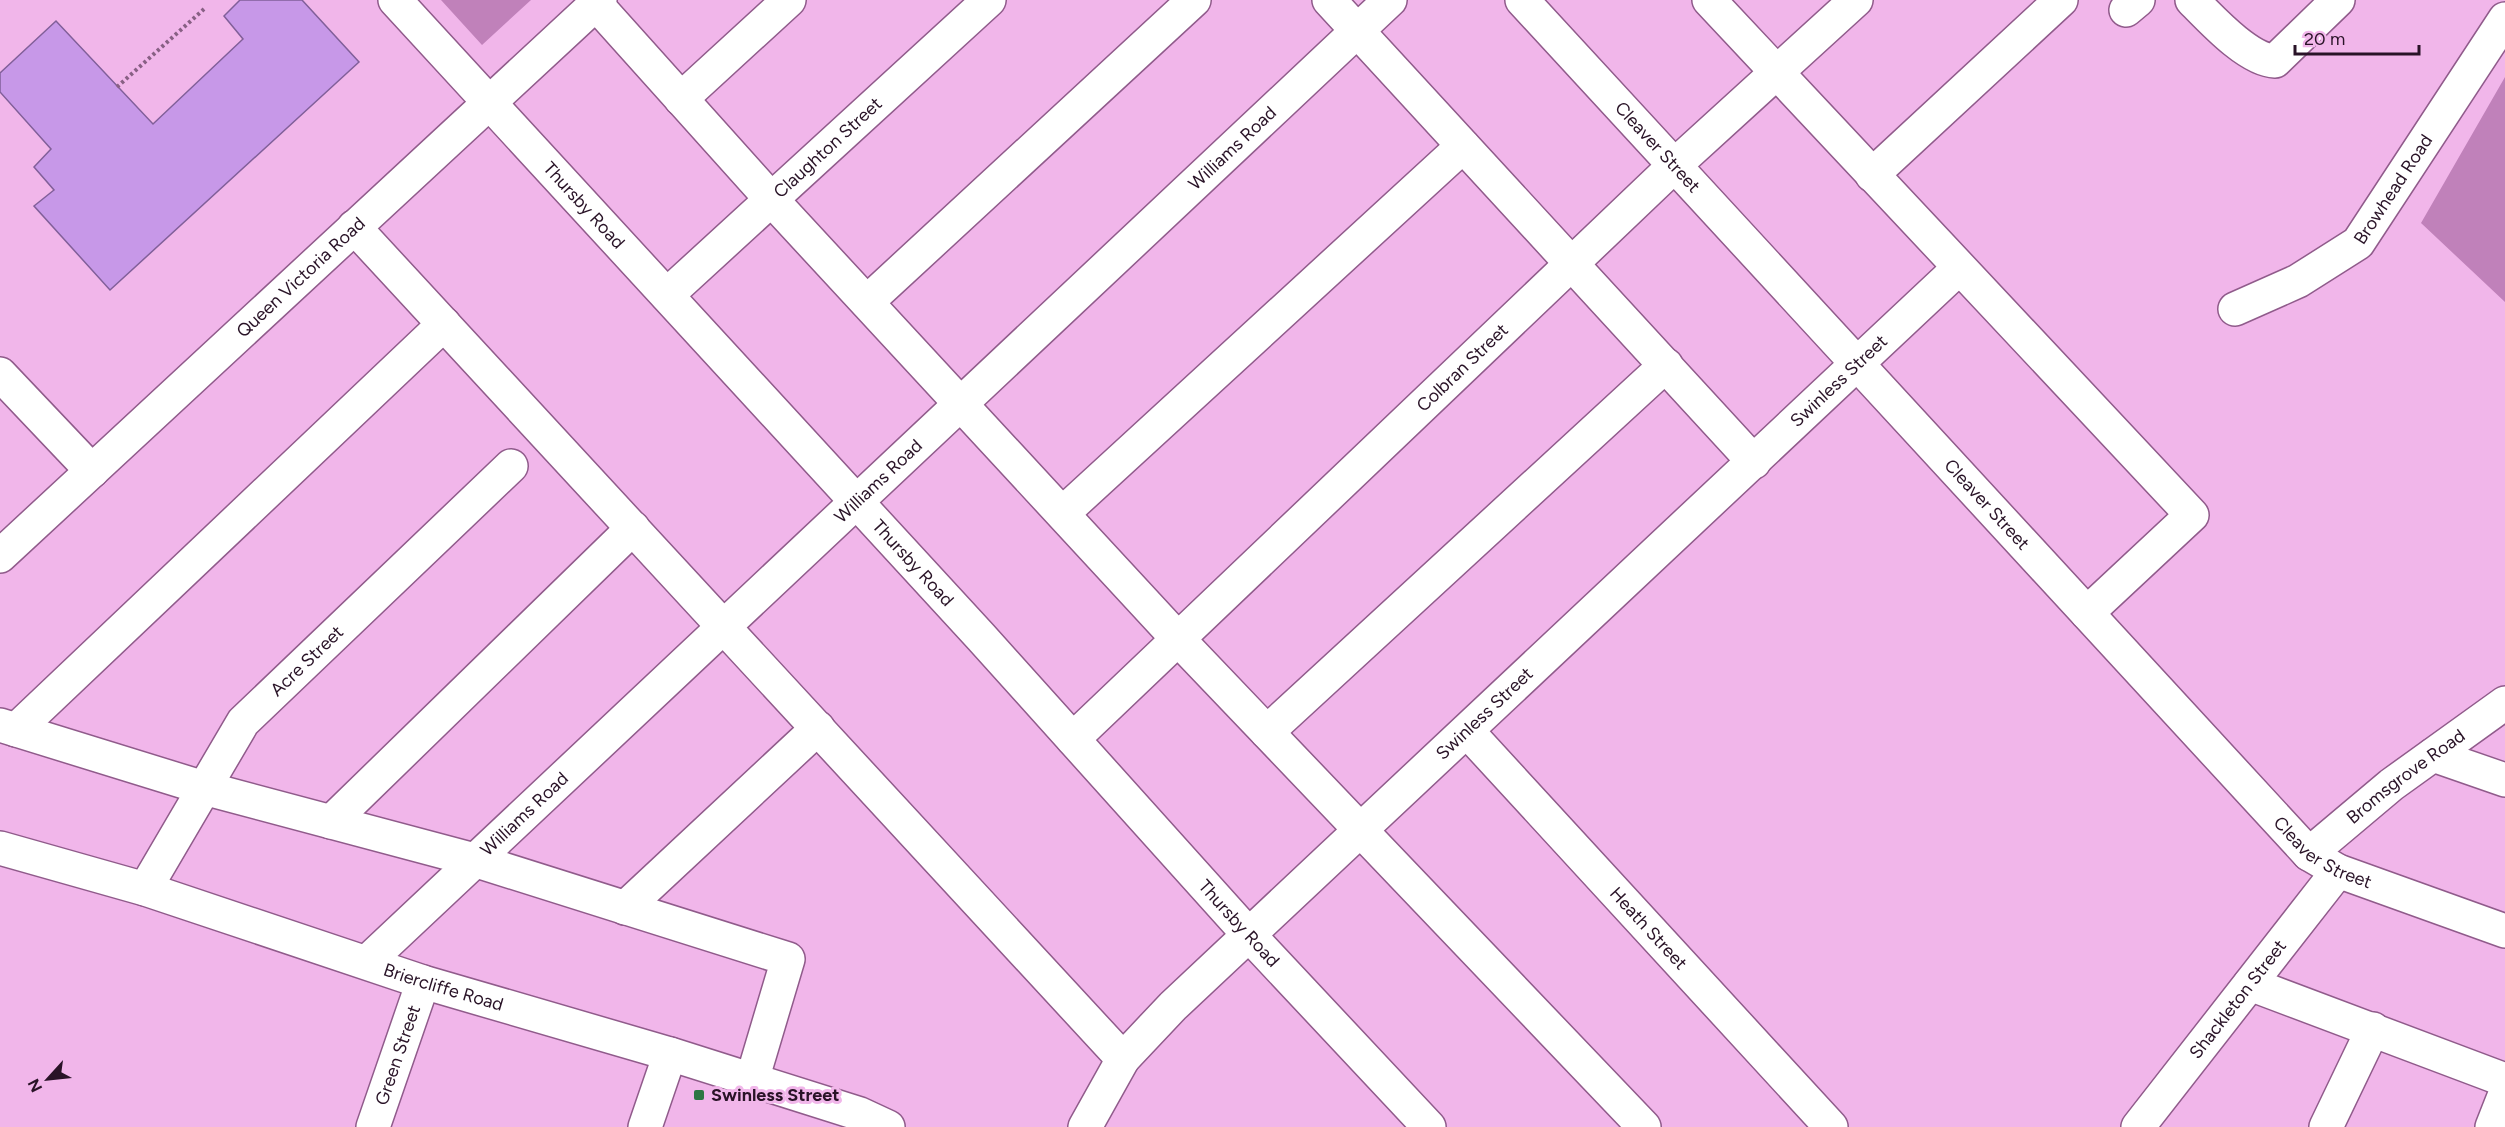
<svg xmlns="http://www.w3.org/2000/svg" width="2505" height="1127" font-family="Figtree,sans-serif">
<rect width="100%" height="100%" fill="#f1b6ea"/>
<path fill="#c081ba" d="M441,0H531L482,45Z
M2505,77V302L2421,223Z"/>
<path fill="#c798e8" stroke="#815f99" stroke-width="1.5" d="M240,0H302L359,62L110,290L34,206L54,190L34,167L51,149L0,92V73L56,21L153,124L243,39L224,16Z"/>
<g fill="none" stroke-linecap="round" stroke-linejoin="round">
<g stroke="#905b8b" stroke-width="36">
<g id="minor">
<path id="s1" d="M395,0L981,637L1249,935L1429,1127"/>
<path d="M1329,0L1754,462"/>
<path id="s2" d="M1522,0L2309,854L2338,871L2505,931"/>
<path d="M1709,0L2192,515L2087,613"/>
<path d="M2192,0C2211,19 2248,60 2275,61L2338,0"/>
<path d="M596,4L771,199L1178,639L1644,1127"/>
<path d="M2126,10L2138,0"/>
<path d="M681,99L789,0"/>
<path d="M1872,175L2061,0"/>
<path d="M354,227L1123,1059"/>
<path id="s3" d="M667,295L989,0"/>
<path d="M867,302L1194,0"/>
<path id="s4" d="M2235,309L2298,281L2358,243L2505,19"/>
<path d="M0,374L92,471"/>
<path d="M1063,513L1463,146"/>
<path id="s5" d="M0,556L600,0"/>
<path d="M0,725L204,788L474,860L788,959L752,1080"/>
<path d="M16,730L444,324"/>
<path id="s6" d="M1467,731L1831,1127"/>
<path d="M1267,732L1666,365"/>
<path id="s7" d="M1073,739L1675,165L1856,0"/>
<path d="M2433,755L2505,780"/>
<path d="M331,822L633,528"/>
<path id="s8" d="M0,848L145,889L423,982L670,1054L860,1114L888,1127"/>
<path id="s9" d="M2309,854L2391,785L2505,703"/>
<path id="s10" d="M145,889L243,722L511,466"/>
<path d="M625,908L818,728"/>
<path id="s11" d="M367,962L1390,0"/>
<path d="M2250,984L2505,1080"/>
<path id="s12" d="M373,1127L423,982"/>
<path d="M645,1127L670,1054"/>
<path id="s13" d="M1085,1127L1123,1059L1173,1006L1959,268"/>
<path id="s14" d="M2138,1127L2338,871"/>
<path d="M2326,1127L2373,1029"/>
<path d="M2492,1127L2505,1094"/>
</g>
</g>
<path stroke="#886084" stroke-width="4" stroke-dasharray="3 3" stroke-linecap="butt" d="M117,87L204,9"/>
<use href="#minor" stroke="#fff" stroke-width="33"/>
</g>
<rect fill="#2d7643" stroke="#f1b6ea" stroke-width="2" x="693" y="1089" width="12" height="12" rx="3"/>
<g text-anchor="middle" stroke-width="6" stroke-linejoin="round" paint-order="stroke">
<g font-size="18" fill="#291327" stroke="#f1b6ea">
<text dy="6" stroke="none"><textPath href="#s3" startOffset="218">Claughton Street</textPath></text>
<text dy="6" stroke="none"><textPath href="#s2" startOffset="200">Cleaver Street</textPath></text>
<text dy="6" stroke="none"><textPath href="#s11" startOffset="1188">Williams Road</textPath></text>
<text dy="6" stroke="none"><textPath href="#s4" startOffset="204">Browhead Road</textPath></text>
<text dy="6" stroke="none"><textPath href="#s1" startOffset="279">Thursby Road</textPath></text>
<text dy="6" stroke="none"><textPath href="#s5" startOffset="410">Queen Victoria Road</textPath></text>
<text dy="6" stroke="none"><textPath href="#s7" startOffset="538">Colbran Street</textPath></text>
<text dy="6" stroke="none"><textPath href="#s13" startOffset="1064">Swinless Street</textPath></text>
<text dy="6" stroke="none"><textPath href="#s11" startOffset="702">Williams Road</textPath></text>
<text dy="6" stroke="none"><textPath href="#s2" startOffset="686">Cleaver Street</textPath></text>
<text dy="6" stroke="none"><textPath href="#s1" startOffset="765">Thursby Road</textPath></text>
<text dy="6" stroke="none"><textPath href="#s10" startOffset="282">Acre Street</textPath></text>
<text dy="6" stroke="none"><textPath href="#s13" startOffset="578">Swinless Street</textPath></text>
<text dy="6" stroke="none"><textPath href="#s9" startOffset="124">Bromsgrove Road</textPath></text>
<text dy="6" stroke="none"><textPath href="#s11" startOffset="216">Williams Road</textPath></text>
<text dy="6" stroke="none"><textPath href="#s2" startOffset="1172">Cleaver Street</textPath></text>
<text dy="6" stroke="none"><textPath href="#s1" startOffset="1251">Thursby Road</textPath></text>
<text dy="6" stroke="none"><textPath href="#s6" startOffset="268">Heath Street</textPath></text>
<text dy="6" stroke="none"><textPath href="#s8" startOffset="465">Briercliffe Road</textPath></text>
<text dy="6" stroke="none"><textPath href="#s14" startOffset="162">Shackleton Street</textPath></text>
<text dy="6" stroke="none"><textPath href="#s12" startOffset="76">Green Street</textPath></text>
</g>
<g font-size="18" font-weight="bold" fill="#291327" stroke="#f1b6ea" text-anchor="start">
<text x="711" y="1101">Swinless Street</text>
</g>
</g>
<g transform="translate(48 1079) rotate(243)" stroke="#f1b6ea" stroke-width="4.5" paint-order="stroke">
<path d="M0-4.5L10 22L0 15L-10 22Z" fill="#291327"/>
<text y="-9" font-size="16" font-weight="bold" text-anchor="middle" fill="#291327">N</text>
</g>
<path d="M2295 45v9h124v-9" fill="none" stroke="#291327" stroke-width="3"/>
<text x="2304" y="45" font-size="18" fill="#291327" stroke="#f1b6ea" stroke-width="4.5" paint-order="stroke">20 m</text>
</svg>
